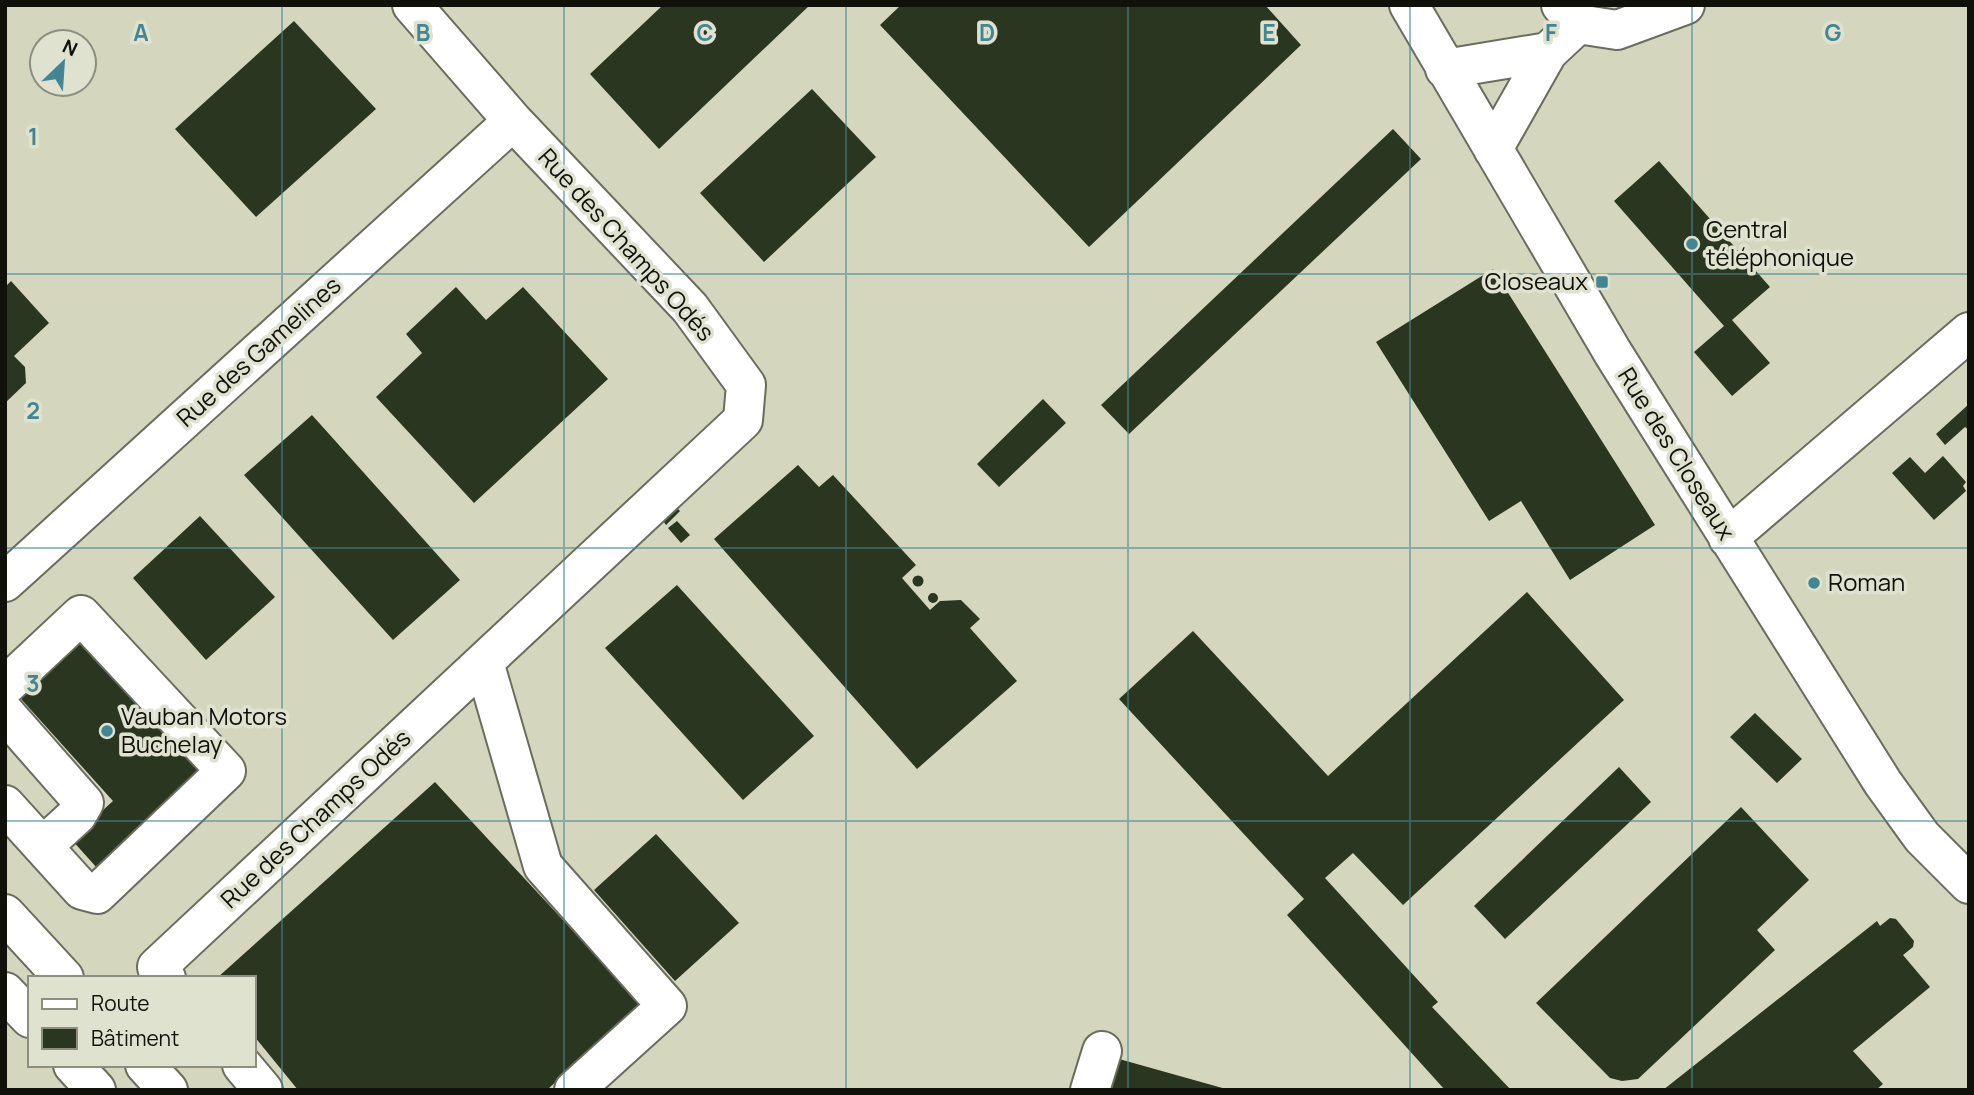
<svg xmlns="http://www.w3.org/2000/svg" width="1974" height="1095" font-family="Manrope,sans-serif">
<rect width="100%" height="100%" fill="#e0e2d0"/>
<path fill="#d4d7be" fill-rule="evenodd" d="M5,5H1969V1090H5ZM42,42H84V84H42ZM30,978H254V1065H30Z"/>
<path fill="#2a3620" d="M663,5H810L659,149L590,74Z
M901,5H1265L1301,45L1089,247L880,25Z
M294,21L376,109L256,217L175,129Z
M812,89L876,157L764,262L700,193Z
M1393,129L1421,159L1129,434L1101,405Z
M1659,161L1770,287L1732,320L1770,363L1732,396L1694,352L1724,326L1614,201Z
M1493,269L1655,525L1570,580L1521,501L1489,521L1376,342Z
M11,281L49,323L14,356L25,367L26,383L5,403V287Z
M456,287L486,320L523,287L608,379L474,503L376,397L422,353L406,334Z
M1043,399L1066,423L999,487L977,464Z
M1969,404V430L1965,427L1945,445L1936,434Z
M312,415L460,580L393,640L244,475Z
M1943,456L1966,482L1963,486L1966,491L1934,520L1892,473L1910,457L1925,473Z
M798,465L819,487L833,475L916,565L902,578L930,610L940,601L961,600L980,619L970,628L1017,681L917,769L714,539Z
M676,507L680,511L666,525L662,519Z
M200,516L275,597L206,660L133,578Z
M677,521L690,535L681,543L668,528Z
M912.5 581a5.5 5.5 0 1 1 11 0a5.5 5.5 0 1 1-11 0Z
M1816,576L1821,584L1813,590L1808,582Z
M677,585L814,736L743,800L605,648Z
M1527,592L1624,700L1403,905L1353,853L1325,878L1438,1002L1432,1007L1511,1090H1445L1287,915L1304,899L1119,699L1193,631L1328,776Z
M928 598a5 5 0 1 1 10 0a5 5 0 1 1-10 0Z
M76,634L202,773L97,868L71,839L113,801L13,690Z
M1755,713L1802,759L1777,783L1730,737Z
M1619,767L1651,802L1505,939L1474,906Z
M435,782L640,1003L547,1090H298L254,1036V978H217Z
M1741,807L1809,880L1757,930L1775,950L1638,1079L1622,1081L1610,1078L1536,1003Z
M656,834L739,923L675,981L594,890Z
M1890,918L1896,919L1914,941L1913,947L1903,955L1930,987L1853,1051L1883,1084L1876,1090H1663L1877,921L1880,926Z
M1119,1059L1226,1089V1090H1110Z"/>
<g fill="none" stroke-linecap="round" stroke-linejoin="round">
<g stroke="#6a6c5d" stroke-width="42">
<path id="minor" d="M1409,5L1613,353L1883,783L1922,837L1969,884
M1561,5L1578,24L1617,30L1685,5
M1445,69L1548,52
M1493,149L1548,52L1578,24
M1728,538L1969,332
M5,582L513,121
M484,662L543,866L667,1006L574,1090
M5,686L81,615L226,771L97,894L82,890L5,805
M5,713L84,803L77,815L43,846
M166,978L157,967L743,420L746,385L690,308L513,121L412,5
M242,1065L263,1090
M1090,1090L1102,1051"/>
</g>
<g stroke="#6a6c5d" stroke-width="42">
<path id="major" d="M5,914L64,978
M5,992L30,1018
M73,1065L96,1090
M145,1065L168,1090"/>
</g>
<use href="#minor" stroke="#fff" stroke-width="38"/>
<use href="#major" stroke="#fff" stroke-width="38"/>
</g>
<path fill="none" stroke="#418692" stroke-width="2" stroke-opacity="0.55" d="M282,5V1090M564,5V1090M846,5V1090M1128,5V1090M1410,5V1090M1692,5V1090M5,274H1969M5,548H1969M5,821H1969"/>
<g fill="#418692" stroke="#e0e2d0" stroke-width="2.5">
<circle cx="1692" cy="244" r="7"/>
<rect x="1595" y="275" width="14" height="14" rx="3.5"/>
<circle cx="1814" cy="583" r="7"/>
<circle cx="107" cy="731" r="7"/>
</g>
<g text-anchor="middle" stroke-width="7" stroke-linejoin="round" paint-order="stroke">
<g font-size="24" fill="#10110b" stroke="#e0e2d0" text-anchor="start">
<text x="1706" y="238">Central<tspan x="1706" dy="28">téléphonique</tspan></text>
<text x="1588" y="290" text-anchor="end">Closeaux</text>
<text x="1828" y="591">Roman</text>
<text x="121" y="725">Vauban Motors<tspan x="121" dy="28">Buchelay</tspan></text>
</g>
<g font-size="24" fill="#10110b" stroke="#e0e2d0">
<text transform="translate(626 245) rotate(48)" y="8">Rue des Champs Odés</text>
<text transform="translate(259 352) rotate(-42)" y="8">Rue des Gamelines</text>
<text transform="translate(1676 454) rotate(58)" y="8">Rue des Closeaux</text>
<text transform="translate(316 819) rotate(-43)" y="8">Rue des Champs Odés</text>
</g>
</g>
<g font-size="23" text-anchor="middle" font-weight="bold" fill="#418692" stroke="#e0e2d0" stroke-width="7" stroke-linejoin="round" paint-order="stroke">
<text x="141" y="41">A</text>
<text x="423" y="41">B</text>
<text x="705" y="41">C</text>
<text x="987" y="41">D</text>
<text x="1269" y="41">E</text>
<text x="1551" y="41">F</text>
<text x="1833" y="41">G</text>
<text x="33" y="145">1</text>
<text x="33" y="419">2</text>
<text x="33" y="692">3</text>
</g>
<rect width="1974" height="1095" fill="none" stroke="#10110b" stroke-width="14"/>
<rect x="28" y="976" width="228" height="91" fill="#e0e2d0" stroke="#8d8e81" stroke-width="2"/>
<rect x="42" y="999" width="35" height="10" fill="#ffffff" stroke="#8d8e81" stroke-width="2"/>
<text x="91" y="1011" font-size="21" fill="#10110b">Route</text>
<rect x="42" y="1028" width="35" height="21" fill="#2a3620" stroke="#8d8e81" stroke-width="2"/>
<text x="91" y="1046" font-size="21" fill="#10110b">Bâtiment</text>
<g transform="translate(63 63) rotate(25)"><circle r="33" fill="#e0e2d0" stroke="#8d8e81" stroke-width="2"/>
<path d="M0-5L12 26L0 18L-12 26Z" fill="#418692"/>
<text y="-10" font-size="19" font-weight="bold" text-anchor="middle" fill="#10110b">N</text>
</g>
</svg>
